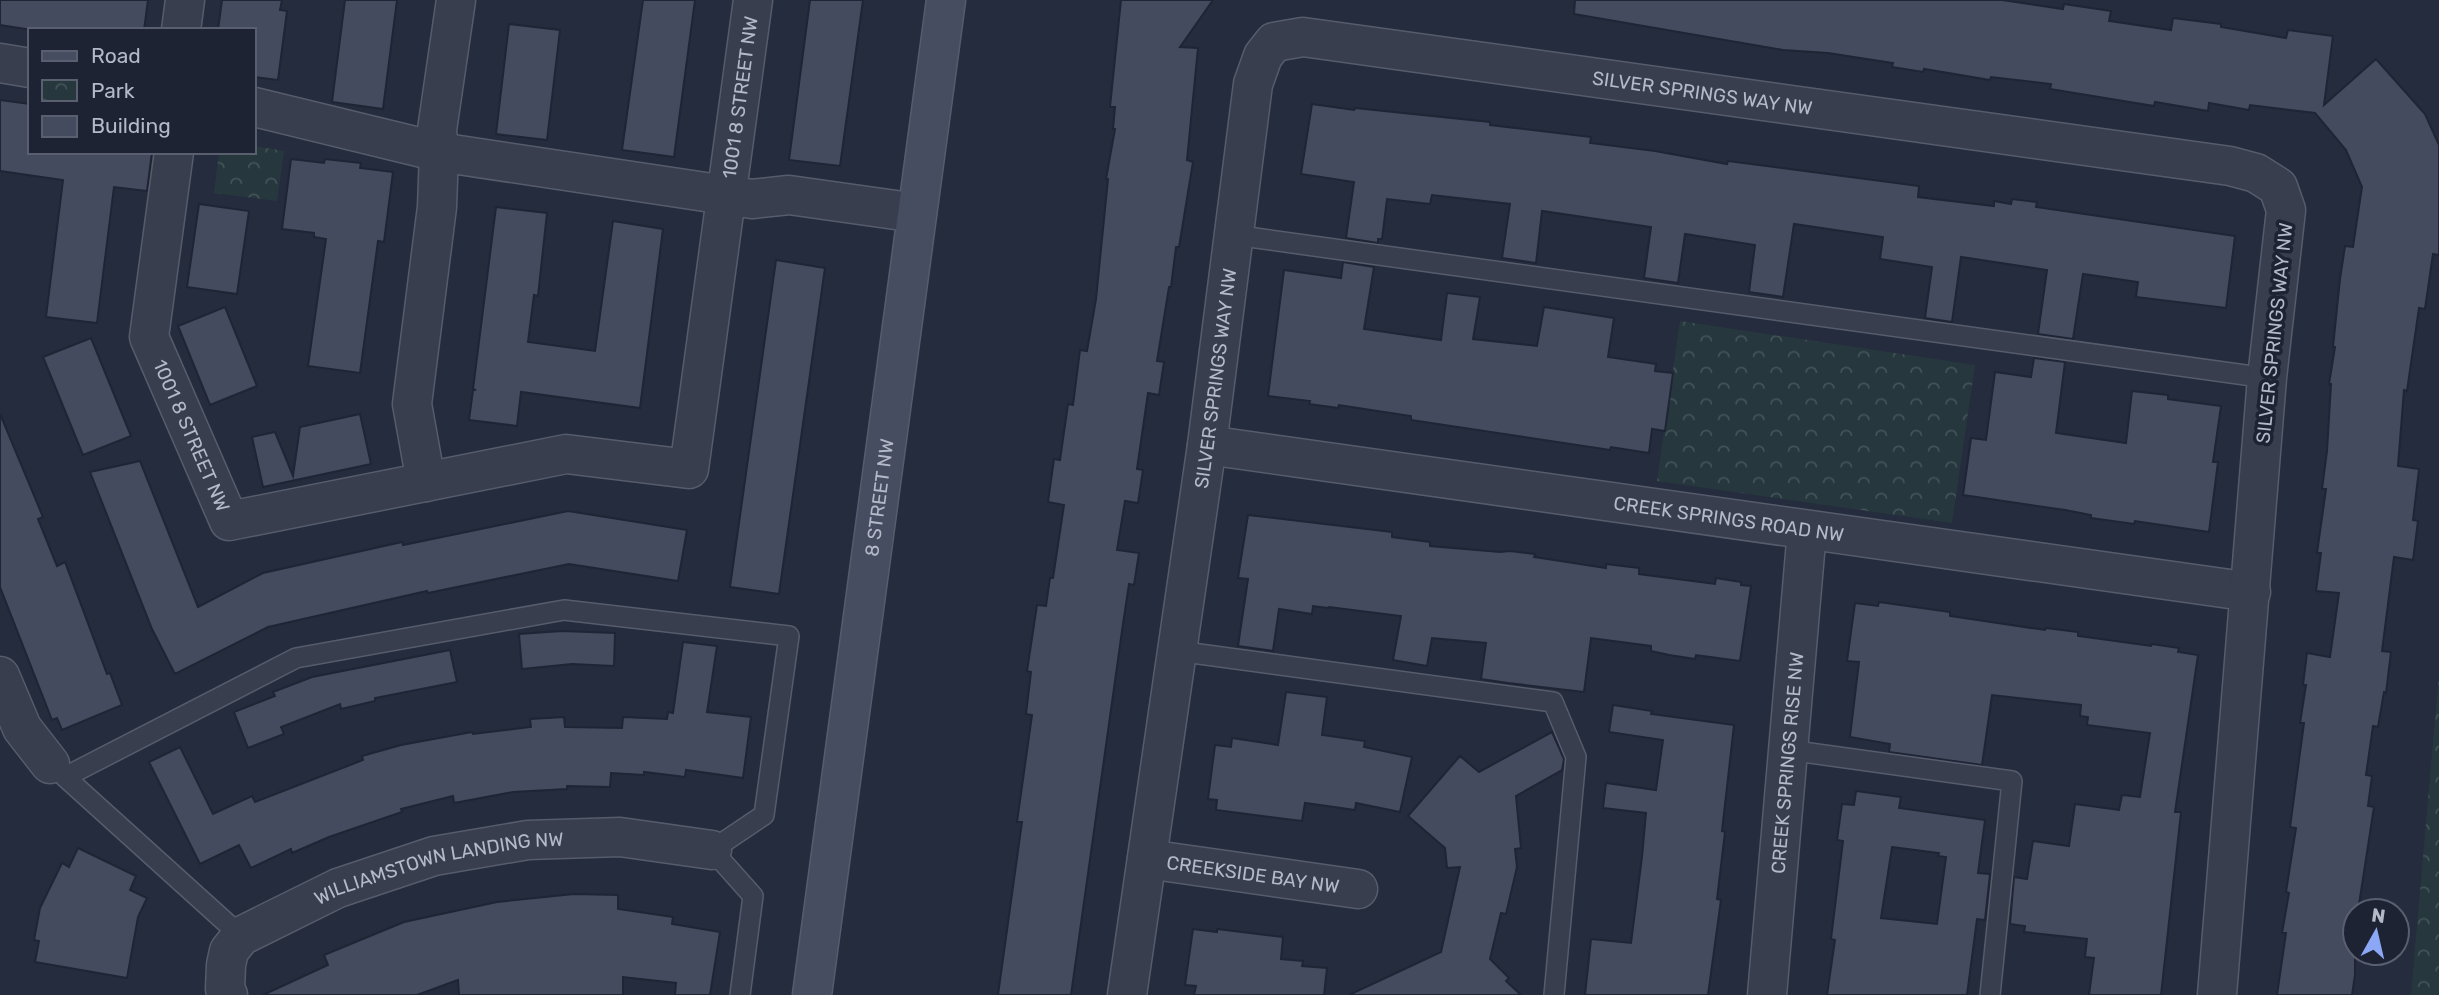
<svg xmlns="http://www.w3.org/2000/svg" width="2439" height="995" font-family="Rubik,sans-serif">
<defs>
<pattern id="park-crowns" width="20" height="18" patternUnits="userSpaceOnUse" patternTransform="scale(1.75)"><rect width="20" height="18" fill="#26383e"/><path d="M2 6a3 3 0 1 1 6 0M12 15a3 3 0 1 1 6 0" fill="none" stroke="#435358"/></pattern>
</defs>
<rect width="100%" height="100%" fill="#242c3d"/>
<path fill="url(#park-crowns)" d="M254,146L284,151L277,201L214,193L219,152H254Z
M1680,321L1975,365L1952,523L1657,481Z
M2439,674V995H2411Z"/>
<path fill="#444b5f" stroke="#1f2534" stroke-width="2" fill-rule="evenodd" d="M0,0H148L144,30H32L0,25Z
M222,0H282L280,10L287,11L278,80L254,77V30H218Z
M345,0H397L383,109L332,102Z
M643,0H695L674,157L622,150Z
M810,0H863L840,166L789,160Z
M1121,0H1213L1180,47L1198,48L1187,160L1193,162L1179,247H1176L1171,287H1169L1157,361L1164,362L1159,395L1148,393L1137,469L1143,470L1138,503L1125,501L1117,550L1139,553L1134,585L1129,584L1123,624L1071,995H998L1022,822H1017L1032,715L1026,714L1031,672L1027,671L1037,605L1046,606L1050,578H1053L1064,505L1048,502L1054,459L1060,460L1068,404L1073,405L1080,350L1087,351L1096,299L1108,179H1106L1115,129H1113L1115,107H1110Z
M1575,0H2002L2063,9L2064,4L2111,11L2109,21L2171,30L2173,18L2221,24V27L2286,38L2288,30L2333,36L2324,105L2376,59L2425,114L2439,145V255L2433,254L2425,309L2419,308L2407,391L2404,390L2398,466L2419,469L2413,520L2418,521L2413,560L2394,557L2382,651L2391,652L2386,693L2384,692L2378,727L2373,726L2366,775L2372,776L2368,806L2374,807L2358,911H2355V975L2352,995H2277L2286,933H2282L2289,893L2286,892L2296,828L2290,827L2304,723H2300L2306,685H2303L2307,653L2330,657L2339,593L2316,591L2321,553H2317L2326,489H2322L2327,451L2331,384H2329L2335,347H2333L2340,279L2345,246L2353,247L2362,187L2346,150L2315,113L2250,105L2249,110L2209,103L2208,111L2155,102L2154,106L2050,89L2051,84L1991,77L1990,80L1924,69L1923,72L1892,67L1893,63L1828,53L1783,50L1574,14Z
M509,24L560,30L547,140L496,134Z
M0,100L30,104V152H152L147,191L114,187L97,323L46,317L63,180L0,171Z
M1312,104L1354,110L1355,108L1490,122V125L1591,137L1590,143L1655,151L1727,164L1728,161L1919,186L1918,197L1994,206V201L2011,204L2012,199L2037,202L2036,207L2235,236L2226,308L2136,297L2138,282L2083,274L2073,339L2038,334L2047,270L1961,257L1952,322L1925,318L1932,267L1880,259L1883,237L1794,224L1783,297L1749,292L1755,245L1685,234L1678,283L1644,278L1651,227L1542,211L1536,263L1502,258L1510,204L1432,195L1430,204L1387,199L1382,239H1378V243L1346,238L1354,182L1301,174Z
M291,159L324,163L325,159L361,163L360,168L393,172L384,242L378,241L360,373L308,366L326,239L314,237V233L282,229Z
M199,204L249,211L237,294L187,287Z
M496,207L547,213L538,296L534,295L528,342L595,351L613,221L663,229L640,408L521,392L517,426L469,420L473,390H476L473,389Z
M776,260L825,268L779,594L730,587Z
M1343,262L1374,267L1364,329L1441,340L1447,293L1480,297L1473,339L1537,346L1544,307L1614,318L1608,357L1656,364L1655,371L1673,373L1665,431L1652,429L1649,453L1611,447L1610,450L1411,420V416L1339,405L1338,408L1309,404L1310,401L1268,396L1284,270L1341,278Z
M225,307L257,386L210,405L178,326Z
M91,338L131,436L83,455L43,357Z
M2034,358L2065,362L2056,433L2126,443L2132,391L2168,395V399L2221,406L2213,462H2218L2209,532L2135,521L2134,524L2091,518V515L2065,510L1963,495L1971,438L1986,440L1995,372L2031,377Z
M0,414L43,517L38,519L57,566L65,562L107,674L110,673L122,705L62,730L57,718L52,720L0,587Z
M360,414L371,464L263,487L252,437L275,432L293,476L300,427Z
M140,461L198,607L263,573L402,542L403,545L568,511L687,530L678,581L569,564L428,593L427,591L268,627L175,674L152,629L90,472Z
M1248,515L1392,532V537L1430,542V546L1500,552L1510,551L1535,554L1534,557L1606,568V564L1639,568V574L1715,584L1716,578L1741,582V585L1751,586L1740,661L1696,655L1695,659L1669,655L1651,651V646L1591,638L1584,692L1508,683L1481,679L1486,643L1432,638L1427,666L1393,660L1401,616L1329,607L1328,608L1313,606L1312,614L1279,609L1273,651L1238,646L1248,579L1238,578Z
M1879,602L1950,612V616L2045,630L2046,628L2078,632V636L2151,646L2152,644L2179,648L2178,652L2198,655L2175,812H2181L2161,995H2089L2094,958L2085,957L2087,939L2024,932L2025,926L2010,924L2014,877L2027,879L2033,841L2069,846L2075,804L2119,810L2122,795L2140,797L2150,733L2087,725L2088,717L2080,716L2081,705L1992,695L1982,765L1889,752L1890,744L1850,737L1859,662L1847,661L1855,603L1878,606Z
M562,631L615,633L614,666L572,664L522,669L519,634Z
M683,642L717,646L707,712L751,717L743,778L686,770L685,777L644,772V775L611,773L610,787L567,786V789L513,792L454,803L453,796L401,809L402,812L329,837L292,853L291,849L251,868L239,845L200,864L149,762L180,747L213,814L252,796L255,802L363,760L362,756L401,745L472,732L473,734L531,727L530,719L564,717L565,727L622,728L623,717L667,719L668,712L673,713Z
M450,650L457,682L375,698V701L341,709L340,704L281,727L284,734L248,748L234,712L275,696L273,692L312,677Z
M1286,692L1327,697L1322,735L1365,741L1364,747L1412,757L1400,812L1356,803L1355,810L1305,803L1302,821L1216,810L1217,800L1208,799L1215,745L1231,747L1232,738L1278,745Z
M1613,705L1652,711L1651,714L1734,725L1722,831L1725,832L1717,899L1721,900L1708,995H1585L1591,939L1631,943L1642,857L1646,813L1603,808L1606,783L1656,790L1663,740L1609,732Z
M1552,732L1564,759L1562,770L1516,796L1521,848L1515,849L1517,867L1506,914L1501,913L1490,959L1509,978L1506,981L1521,995H1349L1441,952L1460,867L1447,868L1445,848L1408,816L1460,756L1479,772Z
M1856,791L1901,797L1899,808L1985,820L1978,873L1990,874L1985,920L1977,919L1967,995H1827L1835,940L1831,939L1843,841L1837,840L1842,804L1854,805ZM1892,847L1939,853L1938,856L1946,857L1937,924L1881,918Z
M78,848L136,876L130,890L147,898L138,917L127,978L35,962L39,941L34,940L40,908L62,863L69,867Z
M574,894L618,895V909L673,917L672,924L720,932L710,995H675L676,983L623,977V995H459L458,980L417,995H263L328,965L324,955L404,922L497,902Z
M1193,929L1217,932V929L1283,937L1281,959L1303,961L1302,966L1327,968L1324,995H1194L1196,986L1185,985Z"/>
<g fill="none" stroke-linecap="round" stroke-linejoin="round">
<g stroke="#565c6b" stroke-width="22">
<path id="lane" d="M1234,235L2267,378
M1177,651L1553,702L1576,757L1554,995
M1788,750L2012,781L1990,995
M241,936L65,777L296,658L564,610L789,636L764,815L712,850L753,896L740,995"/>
</g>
<g stroke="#565c6b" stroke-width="41">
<g id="street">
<path d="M181,30L185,0"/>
<path d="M0,63L30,68"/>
<path d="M254,107L439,152L752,199L789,195L917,213"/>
<path id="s1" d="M174,152L149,337L229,521L566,454L689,469L753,0"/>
<path id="s2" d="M1207,445L2251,592"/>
<path d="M426,482L412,404L437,207L439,152L437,130L456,0"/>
<path d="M0,676L22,728L50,764"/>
<path id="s3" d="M1147,859L1358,889"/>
<path id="s4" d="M228,995L225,989L226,965L229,951L241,936L338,888L434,856L528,840L620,837L712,850"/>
<path id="s5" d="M1127,995L1207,445L1253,84L1263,56L1274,42L1303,37L2230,166L2256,173L2278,187L2286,210L2267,378L2217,995"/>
<path id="s6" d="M1767,995L1807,530"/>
</g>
</g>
<g stroke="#565c6b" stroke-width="41">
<g id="secondary">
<path id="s7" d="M812,995L946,0"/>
</g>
</g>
<use href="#lane" stroke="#383e4d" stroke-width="19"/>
<use href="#street" stroke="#383e4d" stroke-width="38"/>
<use href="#secondary" stroke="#464d60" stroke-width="38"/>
</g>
<g text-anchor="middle" stroke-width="7" stroke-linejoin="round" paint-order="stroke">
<g font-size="19" fill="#b4b9c8" stroke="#1d2332">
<text dy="7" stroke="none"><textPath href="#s5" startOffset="1400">SILVER SPRINGS WAY NW</textPath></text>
<text dy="7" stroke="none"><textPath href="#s1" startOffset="1230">1001 8 STREET NW</textPath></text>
<text transform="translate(2274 333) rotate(-84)" y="7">SILVER SPRINGS WAY NW</text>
<text dy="7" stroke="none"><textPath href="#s5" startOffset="623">SILVER SPRINGS WAY NW</textPath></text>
<text dy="7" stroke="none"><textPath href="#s1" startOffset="294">1001 8 STREET NW</textPath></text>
<text dy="7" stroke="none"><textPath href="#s7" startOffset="502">8 STREET NW</textPath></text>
<text dy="7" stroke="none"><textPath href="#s2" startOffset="527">CREEK SPRINGS ROAD NW</textPath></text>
<text dy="7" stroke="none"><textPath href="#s6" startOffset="233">CREEK SPRINGS RISE NW</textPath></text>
<text dy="7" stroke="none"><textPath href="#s4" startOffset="276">WILLIAMSTOWN LANDING NW</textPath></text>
<text dy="7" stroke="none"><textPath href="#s3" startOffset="107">CREEKSIDE BAY NW</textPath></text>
</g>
</g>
<rect x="28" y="28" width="228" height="126" fill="#1d2332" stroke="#595f6e" stroke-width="2"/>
<rect x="42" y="51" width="35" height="10" fill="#464d60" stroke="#595f6e" stroke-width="2"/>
<text x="91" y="63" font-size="21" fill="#b4b9c8">Road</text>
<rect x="42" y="80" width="35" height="21" fill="url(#park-crowns)" stroke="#595f6e" stroke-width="2"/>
<text x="91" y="98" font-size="21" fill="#b4b9c8">Park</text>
<rect x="42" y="116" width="35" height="21" fill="#444b5f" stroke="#595f6e" stroke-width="2"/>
<text x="91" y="133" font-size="21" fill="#b4b9c8">Building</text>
<g transform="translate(2376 932) rotate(8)"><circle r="33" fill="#1d2332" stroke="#595f6e" stroke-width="2"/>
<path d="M0-5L12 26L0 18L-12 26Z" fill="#8ca7f5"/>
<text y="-10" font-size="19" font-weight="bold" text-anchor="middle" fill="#b4b9c8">N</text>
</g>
</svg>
